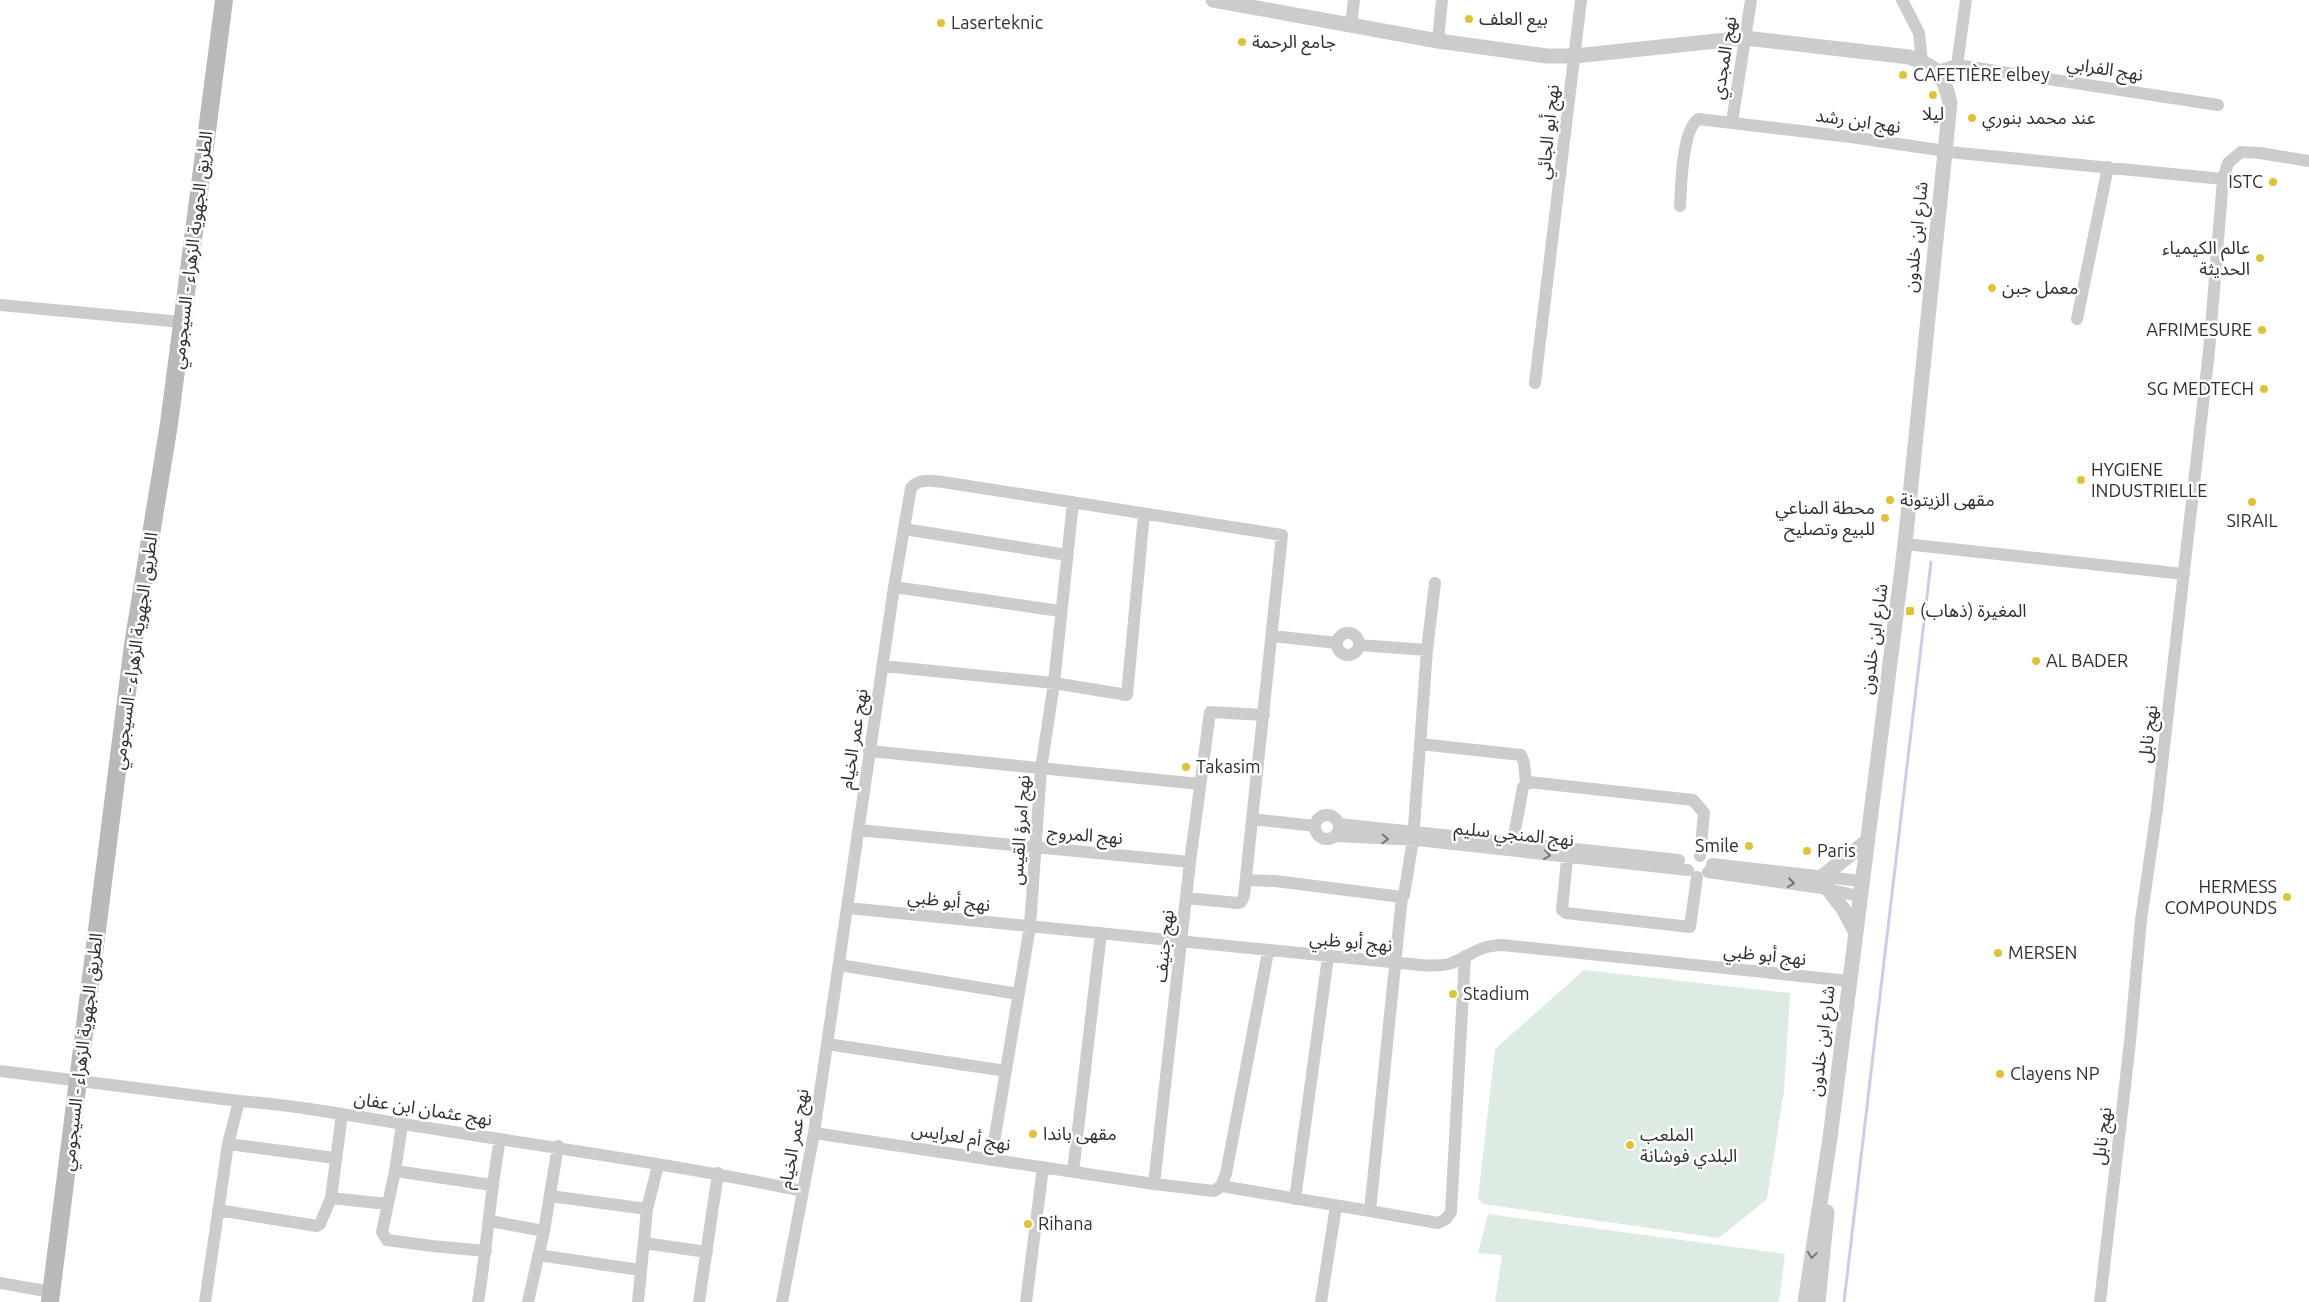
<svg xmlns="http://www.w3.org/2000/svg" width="2309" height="1302" font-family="Ubuntu,'Noto Sans Arabic',sans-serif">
<rect width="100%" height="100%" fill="#fff"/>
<path fill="#ddece2" d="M1584,970L1790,993L1784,1091L1767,1199L1719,1238L1483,1204L1478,1199L1495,1049Z
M1488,1214L1785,1254L1779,1302H1495L1502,1255L1478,1253Z"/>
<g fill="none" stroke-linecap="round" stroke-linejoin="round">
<path stroke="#d3c9eb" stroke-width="3" d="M1844,1302L1931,562"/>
<path stroke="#ccc" stroke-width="12" d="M1902,0L1919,33L1922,62
M1351,25L1354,0
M1438,41L1442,0
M1957,65L2218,105
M1937,71L1957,65L1966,0
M1732,122L1751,0
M1680,206C1681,188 1682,127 1699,119L1851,137L1959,153L2223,179
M0,305L182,322
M2077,319L2108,167
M1535,383L1581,0
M904,529L1067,555
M1905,544L2184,574
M894,587L1060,611
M1337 644a11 11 0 1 1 22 0a11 11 0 1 1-22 0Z
M1272,636L1337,643
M1359,645L1427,650
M883,666L1054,683L1127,695L1144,514
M1420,744L1521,755L1524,763L1526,784
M869,751L1200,784
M1315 827a12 12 0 1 1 24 0a12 12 0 1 1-24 0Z
M1252,819L1315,826
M1339,824L1679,860
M858,830L1190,862
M1336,836L1417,840L1688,870
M1513,841L1523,787L1529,782L1693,800L1704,813L1700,856
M1568,849L1562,910L1566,913L1690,927L1697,877
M1712,864L1861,881
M1708,872L1822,888L1859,896
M1246,880L1275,881L1402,897L1404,895L1413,840L1427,650L1435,583
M1402,897L1370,1211L1438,1223L1446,1219L1451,1212L1465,956
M848,908L1421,965C1431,966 1440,966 1449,964C1471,957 1475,946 1502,945L1849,981
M839,965L1019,994
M827,1044L1006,1071
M0,1071L239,1101
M402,1125L395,1171L382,1232L387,1240L432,1246L486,1251
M814,1133L1154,1184L1214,1191L1221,1186L1226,1174L1268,952
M228,1144L335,1158
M991,1160L1030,926L1041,769L1054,683L1073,502
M395,1171L492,1185
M1073,1172L1101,933
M1154,1184L1190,862L1210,712L1264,715
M1221,1186L1370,1211
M550,1196L647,1209
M331,1198L387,1204
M1295,1199L1328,957
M218,1210L317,1226L320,1224L331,1198L342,1114
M490,1221L544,1231
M644,1243L707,1252
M538,1255L640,1270
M0,1283L51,1292
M205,1302L228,1144L239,1101C307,1106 374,1120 441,1130C562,1149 683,1166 803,1191
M478,1302C487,1248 490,1193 500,1139
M528,1302L544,1231L558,1146
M638,1302L647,1209L658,1165
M699,1302L718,1173
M782,1302L814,1133L894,587L911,488C919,478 931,481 943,482L1282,535L1244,896L1241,902L1238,903L1186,898
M1026,1302L1043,1167
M1321,1302L1336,1206
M2100,1302L2130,1042L2141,920L2157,809L2209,351L2223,179L2228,163L2241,152L2260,153L2309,161"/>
<path stroke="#ccc" stroke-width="15" d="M1213,0L1438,41L1547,56H1575L1745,38L1909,57C1937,66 1944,75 1950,103L1905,544L1830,1138L1805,1302
M1823,876L1866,842
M1828,889L1844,910L1855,931
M1818,1302L1827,1212"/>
<path stroke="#b9b9b9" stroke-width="18" d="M50,1302L133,645L169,424L224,0"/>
</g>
<defs><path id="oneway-chevron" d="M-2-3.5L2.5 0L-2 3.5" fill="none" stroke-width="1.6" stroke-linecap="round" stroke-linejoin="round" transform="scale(1.25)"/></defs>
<g stroke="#767676">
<use href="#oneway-chevron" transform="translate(1385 839) rotate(3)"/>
<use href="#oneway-chevron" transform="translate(1547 855) rotate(7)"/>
<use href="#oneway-chevron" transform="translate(1791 883) rotate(8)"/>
<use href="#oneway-chevron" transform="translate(1812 1255) rotate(98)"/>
</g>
<g fill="#e2c235" stroke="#fff" stroke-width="2">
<circle cx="1469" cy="19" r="5"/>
<circle cx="941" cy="23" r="5"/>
<circle cx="1242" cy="42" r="5"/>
<circle cx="1903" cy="75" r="5"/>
<circle cx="1933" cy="95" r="5"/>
<circle cx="1972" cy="118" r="5"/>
<circle cx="2273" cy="182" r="5"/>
<circle cx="2260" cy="258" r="5"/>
<circle cx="1992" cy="288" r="5"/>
<circle cx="2262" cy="330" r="5"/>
<circle cx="2264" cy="389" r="5"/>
<circle cx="2081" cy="480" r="5"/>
<circle cx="1890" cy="500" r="5"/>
<circle cx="2252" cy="502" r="5"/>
<circle cx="1885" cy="518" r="5"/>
<rect x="1905" y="606" width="10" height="10" rx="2.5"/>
<circle cx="2036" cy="661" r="5"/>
<circle cx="1186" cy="767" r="5"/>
<circle cx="1749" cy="846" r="5"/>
<circle cx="1807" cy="851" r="5"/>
<circle cx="2287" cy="897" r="5"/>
<circle cx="1998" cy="953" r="5"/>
<circle cx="1453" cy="994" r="5"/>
<circle cx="2000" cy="1074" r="5"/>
<circle cx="1033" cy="1134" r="5"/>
<circle cx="1630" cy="1145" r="5"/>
<circle cx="1028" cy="1224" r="5"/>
</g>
<g text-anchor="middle" stroke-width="5" stroke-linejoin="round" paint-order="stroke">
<g font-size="18" fill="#2f2f2f" stroke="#fff" text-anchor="start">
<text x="1479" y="25">بيع العلف</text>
<text x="951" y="29">Laserteknic</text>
<text x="1252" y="48">جامع الرحمة</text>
<text x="1913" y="81">CAFETIÈRE elbey</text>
<text x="1933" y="120" text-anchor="middle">ليلا</text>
<text x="1982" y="124">عند محمد بنوري</text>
<text x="2263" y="188" text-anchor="end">ISTC</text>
<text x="2250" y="254" text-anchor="end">عالم الكيمياء<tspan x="2250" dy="21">الحديثة</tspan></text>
<text x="2002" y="294">معمل جبن</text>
<text x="2252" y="336" text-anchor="end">AFRIMESURE</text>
<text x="2254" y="395" text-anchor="end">SG MEDTECH</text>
<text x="2091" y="476">HYGIENE<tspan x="2091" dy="21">INDUSTRIELLE</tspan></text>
<text x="1900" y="506">مقهى الزيتونة</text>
<text x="1875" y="514" text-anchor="end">محطة المناعي<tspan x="1875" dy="21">للبيع وتصليح</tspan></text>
<text x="2252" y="527" text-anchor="middle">SIRAIL</text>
<text x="1920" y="617">المغيرة (ذهاب)</text>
<text x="2046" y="667">AL BADER</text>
<text x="1196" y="773">Takasim</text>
<text x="1739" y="852" text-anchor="end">Smile</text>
<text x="1817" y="857">Paris</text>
<text x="2277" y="893" text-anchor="end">HERMESS<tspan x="2277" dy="21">COMPOUNDS</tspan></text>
<text x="2008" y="959">MERSEN</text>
<text x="1463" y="1000">Stadium</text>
<text x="2010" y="1080">Clayens NP</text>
<text x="1043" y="1140">مقهى باندا</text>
<text x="1640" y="1141">الملعب<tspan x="1640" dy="21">البلدي فوشانة</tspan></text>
<text x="1038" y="1230">Rihana</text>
</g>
<g font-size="18" fill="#2f2f2f" stroke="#fff">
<text transform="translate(1724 58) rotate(-81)" y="6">نهج المجدي</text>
<text transform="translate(2105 69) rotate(9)" y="6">نهج الفرابي</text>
<text transform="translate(1858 121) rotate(8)" y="6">نهج ابن رشد</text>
<text transform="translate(1548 132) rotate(-84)" y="6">نهج أبو الجائي</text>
<text transform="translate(1916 237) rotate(-84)" y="6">شارع ابن خلدون</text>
<text transform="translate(192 250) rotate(-83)" y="6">الطريق الجهوية الزهراء - السيجومي</text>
<text transform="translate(1874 639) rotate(-82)" y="6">شارع ابن خلدون</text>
<text transform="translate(135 651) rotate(-82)" y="6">الطريق الجهوية الزهراء - السيجومي</text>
<text transform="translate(2148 734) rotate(-83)" y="6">نهج نابل</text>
<text transform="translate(854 739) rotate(-81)" y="6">نهج عمر الخيام</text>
<text transform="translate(1020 830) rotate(-86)" y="6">نهج امرؤ القيس</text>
<text transform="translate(1514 834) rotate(6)" y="6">نهج المنجي سليم</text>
<text transform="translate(1085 835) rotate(5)" y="6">نهج المروج</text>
<text transform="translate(949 901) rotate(6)" y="6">نهج أبو ظبي</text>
<text transform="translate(1351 942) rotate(5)" y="6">نهج أبو ظبي</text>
<text transform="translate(1164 946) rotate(-84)" y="6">نهج جنيف</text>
<text transform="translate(1765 955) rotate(6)" y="6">نهج أبو ظبي</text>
<text transform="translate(1822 1041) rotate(-83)" y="6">شارع ابن خلدون</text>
<text transform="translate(82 1052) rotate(-83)" y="6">الطريق الجهوية الزهراء - السيجومي</text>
<text transform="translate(423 1109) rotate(9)" y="6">نهج عثمان ابن عفان</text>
<text transform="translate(2102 1136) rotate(-83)" y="6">نهج نابل</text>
<text transform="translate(961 1137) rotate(9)" y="6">نهج أم لعرايس</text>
<text transform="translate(794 1139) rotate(-80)" y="6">نهج عمر الخيام</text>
</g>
</g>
</svg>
